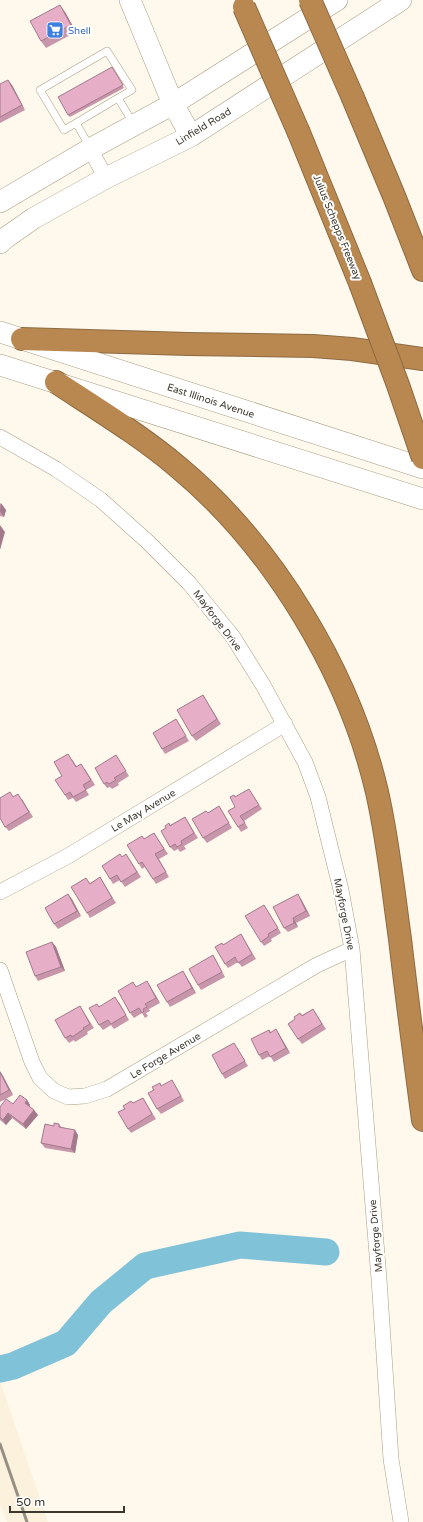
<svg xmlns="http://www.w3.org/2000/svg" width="423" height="1522" font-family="'Varela Round',sans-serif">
<rect width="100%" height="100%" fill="#fff9ed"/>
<path fill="#fcf1dc" d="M0,1381L35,1484L48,1522H7L0,1504Z"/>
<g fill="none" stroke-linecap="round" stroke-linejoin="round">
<path stroke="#80c2d7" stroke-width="27" d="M0,1369L13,1366L66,1343L101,1302L145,1266L240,1245L326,1252"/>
<g stroke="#ab9d83" stroke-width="8">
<path id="service" d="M76,123L118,98
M90,147L76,123L64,130L40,90L107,51L132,90L118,98L133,123"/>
</g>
<g stroke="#ab9d83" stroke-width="16">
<path id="minor" d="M90,149L106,178
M0,437L56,469L101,500L148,542L189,583L233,637L263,685L305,762L318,797L341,890L352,949L379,1279L391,1459L401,1522
M0,892L68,856L285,724
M0,970L32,1062L40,1078L54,1091L68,1097L85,1096L107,1089L317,965L352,949"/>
</g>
<g stroke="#ab9d83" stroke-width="22">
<path id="secondary" d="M130,0L173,104L191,136
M0,202L90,149L173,104L337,0
M0,243L4,239L34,218L106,178L191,136L401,0
M0,332L423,468
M0,365L423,499"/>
</g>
<g stroke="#8d6b43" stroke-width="24">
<path id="motorway" d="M353,98L394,196L423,270
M299,133L360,283
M22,339L188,344L313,346L352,349L423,359
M56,382C97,409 140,435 178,467C273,546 349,672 377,792C388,840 393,889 400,939C407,999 415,1060 423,1120"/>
</g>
<use href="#service" stroke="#fff" stroke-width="7"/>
<use href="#minor" stroke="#fff" stroke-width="15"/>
<use href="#secondary" stroke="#fff" stroke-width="21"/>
<use href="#motorway" stroke="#b98750" stroke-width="22"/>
<path stroke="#958f84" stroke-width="3" d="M0,1444L27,1522"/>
<g stroke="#8d6b43" stroke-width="24" stroke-linecap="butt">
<path id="motorway-bridge" d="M310,0L353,98
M244,7L299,133
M360,283L398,385L423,458"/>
</g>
<use href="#motorway-bridge" stroke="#b98750" stroke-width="22"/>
</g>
<path fill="#c796ab" d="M65,12L76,32L46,48L41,41Z
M112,67L124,88L70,117L68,115Z
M0,84L12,85L25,110L0,123Z
M0,503L6,510L4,517L0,516Z
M203,695L221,724L196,741L192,736Z
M176,719L189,741L165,754L162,749Z
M72,759L77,767L85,769L95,785L86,790L89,795L76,802L73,798L68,800L65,795L62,776Z
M119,760L129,776L118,783L119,785L112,789L110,787L107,788L104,784Z
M252,794L262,809L244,821L248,828L241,832L238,827L235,807V797Z
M13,797L22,799L33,817L9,831L5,827Z
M219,806L232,828L207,843L203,838L208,813Z
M185,817L198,838L184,846L186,849L180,852L178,849L174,851L170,847V825Z
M154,833L168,854L159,859L169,877L156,884L145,867L142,869L139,864L144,839Z
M126,854L141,877L125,887L120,880L113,884L110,879L122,857Z
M100,877L116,903L90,918L87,913L90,883Z
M68,894L81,916L58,929L54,924Z
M301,899L310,916L296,923L298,927L288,932L284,928Z
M264,905L281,933L271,939L272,941L264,946L261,942Z
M241,934L256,959L242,967L238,962L228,968L225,964L224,945Z
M52,942L56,947L65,971L38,981L35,976Z
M213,955L225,977L201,990L198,985Z
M186,976L196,993L170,1007L167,1002Z
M150,986L160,1003L149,1009L150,1011L146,1013L148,1016L145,1018L142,1013L134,1018L130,1013L137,987Z
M119,1002L129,1020L114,1029L111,1025L103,1030L99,1025V1006Z
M80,1006L94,1028L87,1032L88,1034L75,1042L74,1040L69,1043L65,1038Z
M313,1009L326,1029L302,1044L298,1039L295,1019L300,1013L302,1015Z
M269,1030L271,1032L279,1034L290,1053L274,1062L270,1056L262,1060L259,1055Z
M237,1048L248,1066L225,1079L222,1074Z
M0,1071L3,1076L13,1095L0,1102Z
M162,1085H175L184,1101L161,1114L157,1109Z
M143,1098L156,1119L131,1133L128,1129L133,1103Z
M27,1100L30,1105L29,1106L34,1110L38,1115L26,1129L12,1118L6,1125L0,1120V1107L13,1104Z
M59,1124L62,1128L78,1135L75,1153L45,1148L41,1143L54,1126Z"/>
<path fill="#a27a8b" d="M60,5L65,12L76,32L71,25Z
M8,80L12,85L25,110L22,105Z
M1,503L6,510L4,517L0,511Z
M0,525L5,532L0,550Z
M68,894L72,899L81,916L77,911Z
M298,894L301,899L310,916L306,911Z
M293,918L296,923L298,927L294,923Z
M52,942L56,947L65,971L61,967Z
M183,971L186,976L196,993L192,988Z
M147,981L150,986L160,1003L156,998Z
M276,1029L279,1034L290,1053L286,1048Z
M0,1071L3,1076L13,1095L9,1090Z
M27,1100L30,1105L28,1108L25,1103Z
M34,1110L38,1115L26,1129L23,1124Z
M8,1113L12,1118L6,1125L3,1120Z
M75,1130L78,1135L75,1153L71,1149Z"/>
<path fill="#e7aec7" stroke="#a27a8b" d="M60,5L71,25L41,41L30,21Z
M112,67L123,85L68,115L58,97Z
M8,80L22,105L0,117V84Z
M203,695L217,719L192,736L177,710Z
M176,719L186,736L162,749L153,733Z
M68,754L76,767L81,764L91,780L83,785L86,790L73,797L70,792L65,795L55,780L62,776L54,762Z
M116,755L126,771L114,778L116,780L109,784L107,782L104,784L95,768Z
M249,789L259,805L240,816L245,823L238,827L228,811L235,807L230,797L234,795L235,797Z
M10,792L13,797L18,794L29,812L5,827L0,818V798Z
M219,806L229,823L203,838L192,819L206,811L208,813Z
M185,817L194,833L181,841L182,844L177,847L175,844L170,847L161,831L166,828L165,826L169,823L170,826Z
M154,833L164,849L155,854L166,872L153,879L142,862L139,864L127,845L142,836L144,839Z
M120,854L122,857L126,854L137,872L121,882L117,875L110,879L102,866Z
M100,877L112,898L87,913L71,887L86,878L90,884Z
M68,894L77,911L54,924L45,908Z
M298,894L306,911L293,918L294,923L284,928L273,907Z
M264,905L278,928L268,934L269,936L261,942L245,916Z
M241,934L252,954L238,963L235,957L225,964L215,947L222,943L223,945Z
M52,942L61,967L35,976L26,952Z
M213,955L222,972L198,985L189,969Z
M183,971L192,988L167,1002L157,985Z
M147,981L156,998L145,1004L147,1007L143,1009L144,1011L142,1013L139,1008L130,1013L118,991L133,982L136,987Z
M115,997L126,1015L111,1024L108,1020L99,1025L89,1008L97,1004L99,1007Z
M80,1006L90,1024L83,1028L84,1029L72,1037L71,1035L65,1038L55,1020Z
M313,1009L322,1024L298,1039L288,1024L295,1019L294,1017L300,1013L302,1016Z
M276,1029L286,1048L270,1057L267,1051L259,1055L251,1039L269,1030L270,1033Z
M234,1043L245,1061L222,1074L212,1055Z
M0,1072L9,1090L0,1095Z
M172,1080L181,1096L157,1109L148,1093L154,1090L152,1087L160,1083L161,1086Z
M20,1095L27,1100L25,1103L34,1110L23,1124L8,1113L3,1120L0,1117V1107L6,1099L13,1104Z
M143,1098L152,1114L128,1129L118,1112L125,1109L123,1106L131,1101L133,1103Z
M54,1123L59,1124V1127L75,1130L71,1149L41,1143L45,1124L54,1126Z"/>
<defs>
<g id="supermarket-square" transform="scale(0.9)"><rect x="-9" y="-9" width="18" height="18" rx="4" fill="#3f7fe0" stroke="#fff"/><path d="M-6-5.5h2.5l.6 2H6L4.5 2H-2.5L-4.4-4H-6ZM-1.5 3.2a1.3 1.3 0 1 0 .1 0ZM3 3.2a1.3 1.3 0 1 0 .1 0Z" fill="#fff"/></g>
</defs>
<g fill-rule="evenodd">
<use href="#supermarket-square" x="55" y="30"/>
</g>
<g text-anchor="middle" stroke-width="4" stroke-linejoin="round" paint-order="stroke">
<g font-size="10" fill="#366cbe" stroke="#fff" text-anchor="start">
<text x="68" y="34">Shell</text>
</g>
<g font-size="10" fill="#3c372c" stroke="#fff">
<text transform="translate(203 126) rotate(-31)" y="4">Linfield Road</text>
<text transform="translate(338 227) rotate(68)" y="4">Julius Schepps Freeway</text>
<text transform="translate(211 400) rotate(18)" y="4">East Illinois Avenue</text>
<text transform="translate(218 620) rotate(53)" y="4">Mayforge Drive</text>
<text transform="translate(143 810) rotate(-31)" y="4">Le May Avenue</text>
<text transform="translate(345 914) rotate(79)" y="4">Mayforge Drive</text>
<text transform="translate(165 1055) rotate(-31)" y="4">Le Forge Avenue</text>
<text transform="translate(375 1236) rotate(-95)" y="4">Mayforge Drive</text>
</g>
</g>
<path d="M10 1506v6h114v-6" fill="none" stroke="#3c372c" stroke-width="2"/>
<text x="16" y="1506" font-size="12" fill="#3c372c" stroke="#ffffff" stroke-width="3" paint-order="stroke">50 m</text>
</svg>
